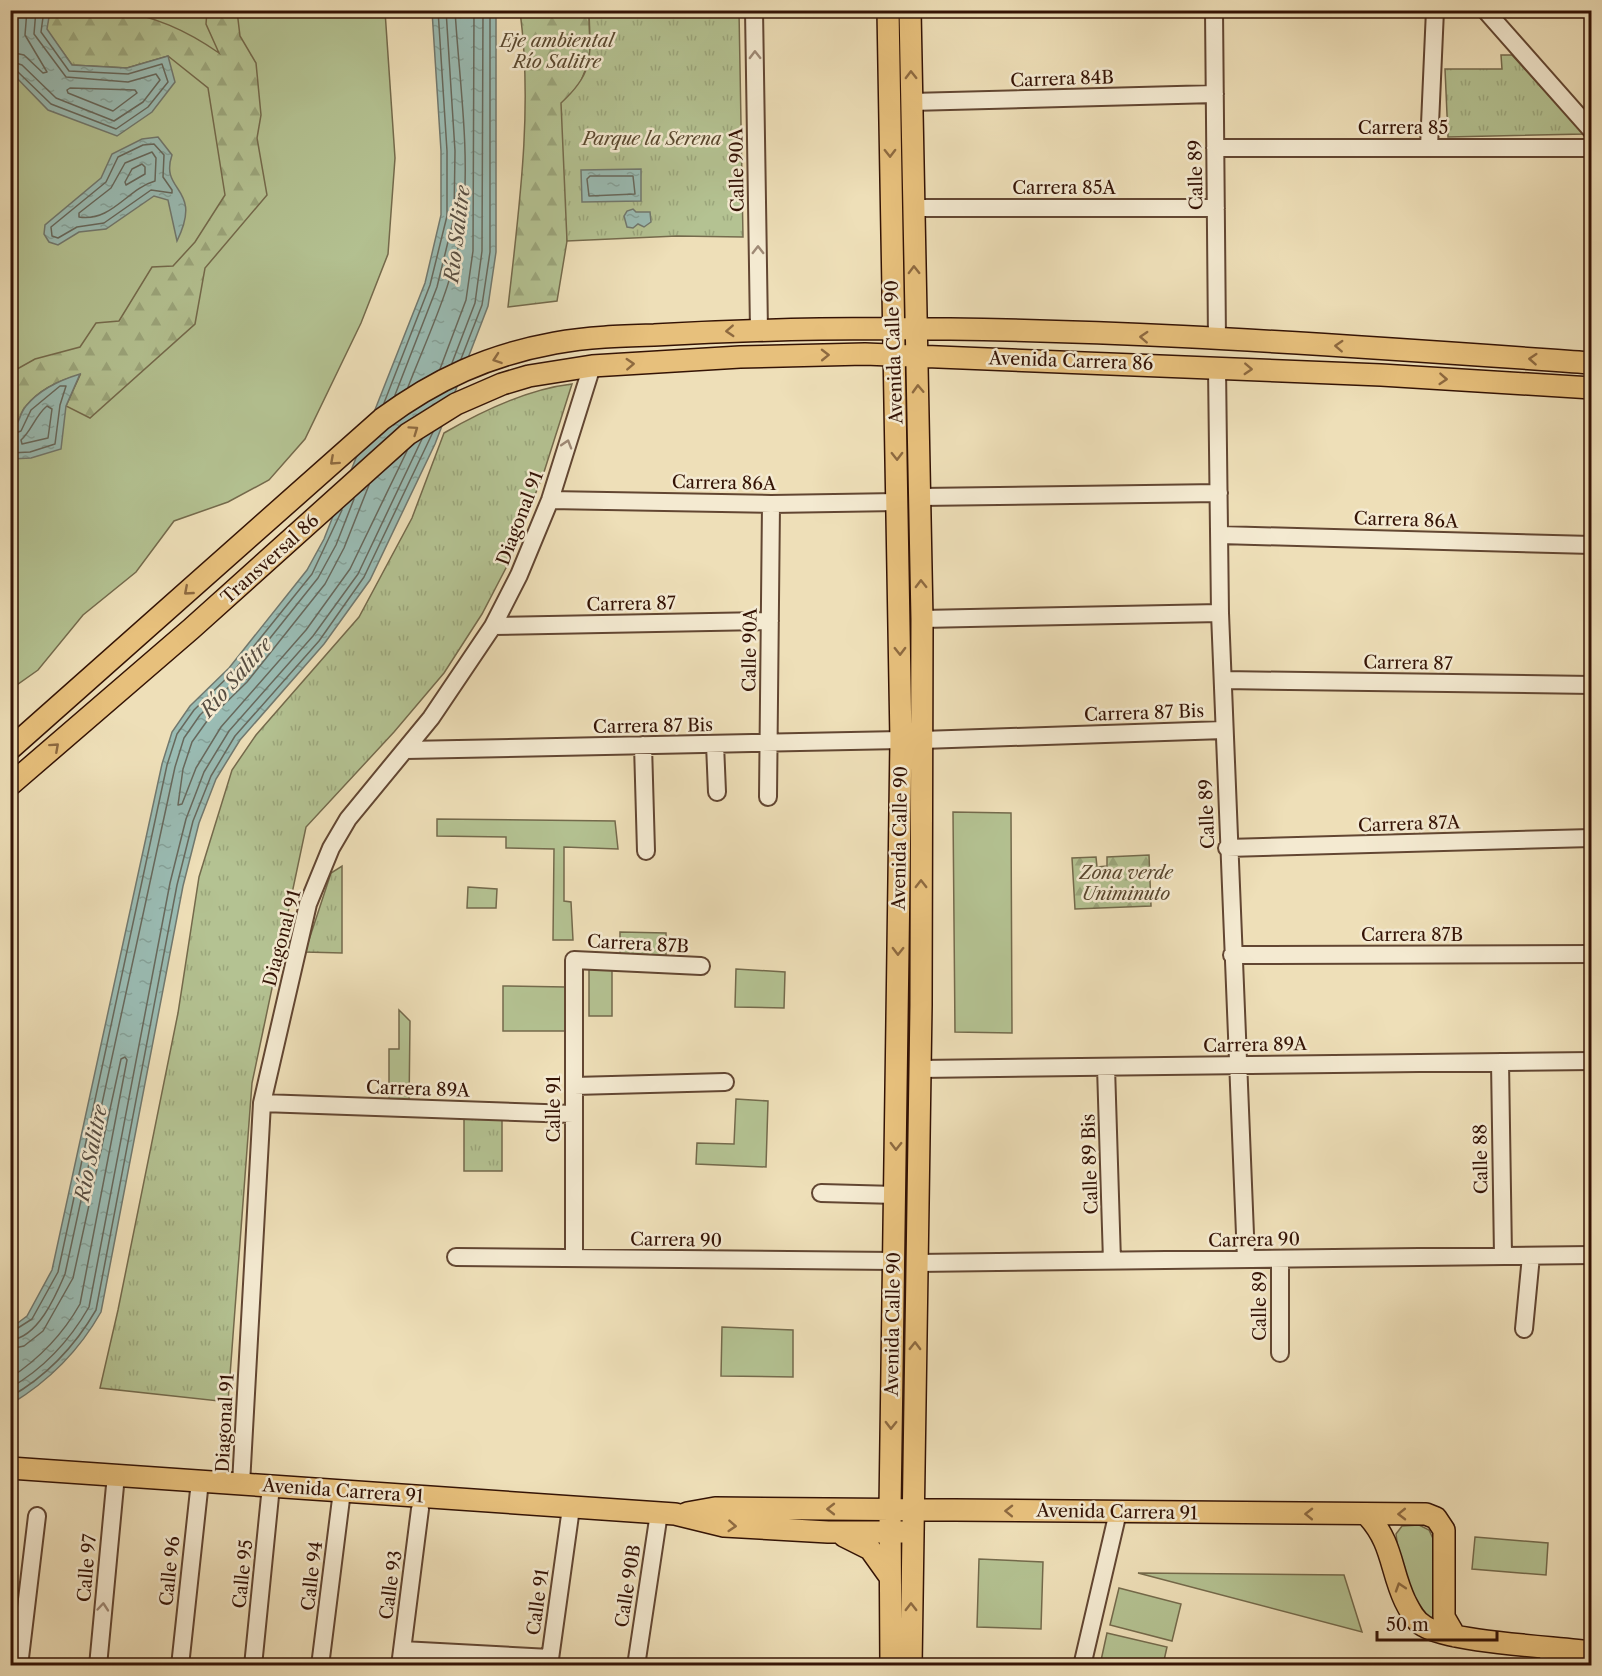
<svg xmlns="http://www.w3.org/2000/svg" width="1602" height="1676" font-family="'Libre Caslon Text',serif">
<defs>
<pattern id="forest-firs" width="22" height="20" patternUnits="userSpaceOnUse" patternTransform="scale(1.5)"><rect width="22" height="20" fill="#b4c292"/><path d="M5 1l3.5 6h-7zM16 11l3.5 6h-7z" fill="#9ba67c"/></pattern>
<pattern id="park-tufts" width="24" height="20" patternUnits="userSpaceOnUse" patternTransform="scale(1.5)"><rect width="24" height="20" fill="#b4c292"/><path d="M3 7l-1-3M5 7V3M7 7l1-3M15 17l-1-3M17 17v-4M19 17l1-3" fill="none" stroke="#9ba67c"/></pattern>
<pattern id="water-ripples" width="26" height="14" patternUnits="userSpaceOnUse" patternTransform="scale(1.5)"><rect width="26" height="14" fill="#9abcb4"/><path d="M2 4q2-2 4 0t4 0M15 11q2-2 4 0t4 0" fill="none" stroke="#85a199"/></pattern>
</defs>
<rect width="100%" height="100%" fill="#eedfb8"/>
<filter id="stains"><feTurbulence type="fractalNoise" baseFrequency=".00333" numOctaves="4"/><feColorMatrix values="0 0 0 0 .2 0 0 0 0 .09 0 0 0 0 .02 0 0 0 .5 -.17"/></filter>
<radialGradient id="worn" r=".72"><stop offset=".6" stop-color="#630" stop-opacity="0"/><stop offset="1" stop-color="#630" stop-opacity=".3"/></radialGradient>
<path fill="#b4c292" stroke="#746a4c" stroke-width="1.5" d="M11,11H385L395,158L388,254L361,323L305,439L269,480L228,502L174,521L136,572L83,615L38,670L11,689Z
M953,812L1011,813L1012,1033L955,1032Z
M437,819L615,821L618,849L564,847V901L571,902L573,940H553L554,849L506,848V837L437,836Z
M468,887L497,889L496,908H467Z
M620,932L666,933V964L620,962Z
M589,968H612V1016H589Z
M736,969L785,972L784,1008L735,1007Z
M503,986L566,987V1031H503Z
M399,1010L410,1021L409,1108L389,1107V1049H399Z
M736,1099L768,1101L766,1167L696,1164L697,1143L734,1144Z
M722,1327L793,1330V1377L721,1376Z
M1419,1525L1429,1530L1437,1547L1434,1584L1442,1627L1418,1611L1398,1549L1396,1534L1402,1526Z
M1475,1537L1548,1543L1546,1575L1472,1569Z
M979,1559L1043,1562L1041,1629L977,1627Z
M1138,1573L1344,1575L1362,1632Z
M1119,1588L1181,1604L1172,1641L1110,1625Z
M1107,1633L1167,1647L1163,1665H1100Z"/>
<path fill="url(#forest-firs)" stroke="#746a4c" stroke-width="1.5" d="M114,10C154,16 186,30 219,53L206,24L207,11H237L240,36L256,63L261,115L257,138L267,195L205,268L195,324L90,418L66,406L80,375C60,380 39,390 26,406C19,414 20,425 11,430L10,373L35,359L80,347L96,323L119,321L152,267L173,266L195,242L225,195L208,88L168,56L127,68L72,65L46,29L50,11Z
M520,11H589L590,58L570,109L567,241L557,301L508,307C519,209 533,109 520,11Z
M1149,855L1151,906L1075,909L1072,858L1096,857L1097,867L1107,866V857Z"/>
<path fill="url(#park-tufts)" stroke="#746a4c" stroke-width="1.5" d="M589,11H739L743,237L677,236L567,241L561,103C596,71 590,55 589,11Z
M1501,55H1512L1584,134L1448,137L1445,69H1502Z
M572,384L544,472L507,566L482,614L444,673L394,732L306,827L252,1083L228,1402L100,1388L118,1310L178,1013L199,877L232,770L256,735L359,617L412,518L444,433C482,411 528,389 572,384Z
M342,866V953L305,952L331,873Z
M464,1115H502V1171H464Z"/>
<path fill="url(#water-ripples)" stroke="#71786e" stroke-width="1.5" d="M10,11H50L47,29L72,65L127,68L168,56L175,82L152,112L117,136L48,110L11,72Z
M432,11H496V252L488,306L435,444L370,580L324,644L240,740L216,779L199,823L183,886L101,1312C79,1351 49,1381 11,1404V1328L27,1316L52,1270L162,764L172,732L190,706L229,668L307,570L324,539L425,283L441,215V151Z
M158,137L172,155C159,193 204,186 177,241L168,200L154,196L106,229L79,232L58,245L49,242L44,234L45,225L101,178L112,154L142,139Z
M641,169V201L582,202L581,170Z
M633,209L636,212H650L651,222L644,227L638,224L633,228L627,227L624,216L627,211Z
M80,374L66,406L61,449L31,458L11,459V430C20,425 19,414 26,406C40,389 60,380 80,374Z"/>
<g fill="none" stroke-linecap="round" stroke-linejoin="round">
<path stroke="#67685c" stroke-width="1.5" d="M10,52L24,55L43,73L47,72L25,35L27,10
M10,61L22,65L56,98L114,121L143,102L160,80L156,74L128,82L66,77L34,34L36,10
M10,69L17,71L51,104L116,129L148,107L168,82L162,64L128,74L69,71L41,32L44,10
M70,88L135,90L137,93L113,111L68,93L67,90Z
M154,144L164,155L163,177L172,190V193L151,190L104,223L77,227L58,238L52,236L51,227L106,182L118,157L143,145Z
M152,152L156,158L155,181C127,189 112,222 79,217V213L111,188L125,163Z
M142,164L145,167V174L126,185L125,182L132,169Z
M590,176H633L635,194L589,196L587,179Z
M461,359L482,305L490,252V10
M452,363L475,303L482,251L483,10
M440,369L466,300L473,251L474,10
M408,387C429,333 457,276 463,217C470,150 459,78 455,10
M395,395L437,287L454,217L455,151L446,10
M384,403L430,285L447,216V151L438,10
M47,406L52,409L48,438L22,444L21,440C32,430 35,416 47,406Z
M10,435L21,431L31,410L60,386H66L60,405L55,444L30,452L10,453
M369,485L344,548L325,584L247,682L207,721L192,742L183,769L178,805L182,804L196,768L221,727L306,630L350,569L407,451
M10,1333L32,1319L58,1272L167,765L177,734L194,710L233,672L312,574L342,510
M10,1340C38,1338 56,1295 65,1274L175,767L184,738L200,715L239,677L318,578L336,545L354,499
M10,1349L24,1346L43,1331L73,1278L121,1059L125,1057L127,1060L80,1304C63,1334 39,1359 10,1378
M10,1388C43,1369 70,1340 89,1307L170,883L186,819L204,772L229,731L313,636L358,574L422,439
M10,1397C47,1376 75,1346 96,1310L177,885L193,821L211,776L235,736L319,641L364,577L433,432"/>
<g stroke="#624632" stroke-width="20">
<path id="minor" d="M754,10L759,330
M1214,10L1217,340
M1485,10L1592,131
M911,102L1215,94
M1429,147L1435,10
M1215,148H1592
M913,208H1216
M1217,367L1220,613L1246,1259
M920,497L1219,493
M550,500L771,504L898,502
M1220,535L1592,545
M922,619L1220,613
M493,626L770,621
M1224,680L1592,685
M922,740L1224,730
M715,744L717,792
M643,745L646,851
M406,750L901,740
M768,797L771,504
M1227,848L1592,838
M1232,955L1592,954
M1500,1062L1503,1256
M1106,1067L1112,1261
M919,1069L1592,1061
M574,1086L725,1082
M262,1103L573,1114
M821,1193L896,1195
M456,1257L895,1261
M574,1258V960L701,966
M1280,1259V1353
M916,1263L1592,1255
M1524,1329L1531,1256
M241,1484L262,1103L308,904L331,848L348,819L431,718L493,626L519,575L550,500L592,366
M402,1650L550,1658
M19,1666L37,1516
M98,1666L116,1475
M180,1666L200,1481
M253,1666L271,1486
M320,1666L342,1491
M400,1666L420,1509
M549,1666L571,1508
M636,1666L659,1513
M1082,1666L1118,1512
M1546,1666L1552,1647"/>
</g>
<g stroke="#341305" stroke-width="24">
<path id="major" d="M888,10L901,740L890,1509L891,1666
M910,10L922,619L921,1005L911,1666
M10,749L382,419C436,379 489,355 555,343C588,337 621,336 654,335C709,332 765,330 820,329C1075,325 1337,345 1592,363
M10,785L191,629L408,434L456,404L502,384L529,376L592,366L740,357L865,354L1381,375L1592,388
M10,1468L675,1514L724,1526L828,1532H902
M687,1513L715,1508L1426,1514L1436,1518L1444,1530V1617L1455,1636
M1367,1515C1393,1543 1390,1569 1405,1601C1410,1611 1415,1621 1424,1626C1449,1642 1556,1647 1592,1652
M844,1536L870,1549L890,1577"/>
</g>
<use href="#minor" stroke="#f4ead1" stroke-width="16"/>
<use href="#major" stroke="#e7c07c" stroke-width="21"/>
</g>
<defs><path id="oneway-chevron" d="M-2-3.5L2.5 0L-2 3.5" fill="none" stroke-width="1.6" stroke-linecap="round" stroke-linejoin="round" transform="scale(1.5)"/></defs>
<g stroke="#9e8975">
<use href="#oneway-chevron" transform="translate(755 55) rotate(-91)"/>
<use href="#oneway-chevron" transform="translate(758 250) rotate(-90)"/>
<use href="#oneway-chevron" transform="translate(567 444) rotate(-73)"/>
<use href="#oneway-chevron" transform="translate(103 1607) rotate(-85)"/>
</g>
<g stroke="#8e6a40">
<use href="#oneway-chevron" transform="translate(911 75) rotate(-91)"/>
<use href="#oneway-chevron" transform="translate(890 153) rotate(89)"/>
<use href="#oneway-chevron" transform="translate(914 270) rotate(-91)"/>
<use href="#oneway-chevron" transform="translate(730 331) rotate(177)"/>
<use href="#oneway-chevron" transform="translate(1144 337) rotate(-177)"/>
<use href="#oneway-chevron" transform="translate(1339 346) rotate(-177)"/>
<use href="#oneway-chevron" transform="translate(825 355) rotate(-1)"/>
<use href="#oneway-chevron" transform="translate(497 359) rotate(161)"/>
<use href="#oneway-chevron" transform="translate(1533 359) rotate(-176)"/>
<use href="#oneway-chevron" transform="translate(630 364) rotate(-3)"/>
<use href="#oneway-chevron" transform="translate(1248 369) rotate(3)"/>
<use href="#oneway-chevron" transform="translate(1443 379) rotate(4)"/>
<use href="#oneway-chevron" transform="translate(918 389) rotate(-92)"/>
<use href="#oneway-chevron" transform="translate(414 430) rotate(-35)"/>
<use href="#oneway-chevron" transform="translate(897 456) rotate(89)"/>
<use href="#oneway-chevron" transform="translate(334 461) rotate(138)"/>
<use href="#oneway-chevron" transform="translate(921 584) rotate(-91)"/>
<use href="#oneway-chevron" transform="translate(188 591) rotate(139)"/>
<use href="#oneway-chevron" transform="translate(900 651) rotate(89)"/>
<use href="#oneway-chevron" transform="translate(55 747) rotate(-42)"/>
<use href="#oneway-chevron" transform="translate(921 884) rotate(-90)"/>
<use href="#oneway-chevron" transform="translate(898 951) rotate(91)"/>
<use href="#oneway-chevron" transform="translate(896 1146) rotate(91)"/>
<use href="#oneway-chevron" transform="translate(915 1346) rotate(-89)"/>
<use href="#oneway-chevron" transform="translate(891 1425) rotate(91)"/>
<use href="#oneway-chevron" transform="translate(831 1509) rotate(-180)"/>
<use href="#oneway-chevron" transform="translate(1009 1511) rotate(-179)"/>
<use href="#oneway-chevron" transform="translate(1309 1514) rotate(-179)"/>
<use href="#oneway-chevron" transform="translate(1402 1514) rotate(179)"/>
<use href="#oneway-chevron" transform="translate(732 1526) rotate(4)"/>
<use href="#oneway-chevron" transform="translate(1400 1587) rotate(-108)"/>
<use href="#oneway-chevron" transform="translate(911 1607) rotate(-90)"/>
</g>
<g text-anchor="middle" stroke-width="5" stroke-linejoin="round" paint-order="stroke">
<g font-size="18" font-style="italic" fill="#5a482f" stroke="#f4ead1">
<text x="557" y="47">Eje ambiental<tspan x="557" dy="21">Río Salitre</tspan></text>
<text x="652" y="145">Parque la Serena</text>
<text x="1126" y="879">Zona verde<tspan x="1126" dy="21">Uniminuto</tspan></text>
</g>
<g font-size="18" fill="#341305" stroke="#f4ead1">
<text transform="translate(1062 79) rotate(-2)" y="6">Carrera 84B</text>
<text x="1403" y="134">Carrera 85</text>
<text transform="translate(737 170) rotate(-91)" y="6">Calle 90A</text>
<text transform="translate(1196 175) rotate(-91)" y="6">Calle 89</text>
<text x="1064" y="194">Carrera 85A</text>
<text transform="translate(894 352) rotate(-92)" y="6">Avenida Calle 90</text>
<text transform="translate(1071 361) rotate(2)" y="6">Avenida Carrera 86</text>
<text transform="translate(724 483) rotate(1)" y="6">Carrera 86A</text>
<text transform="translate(520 518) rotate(-69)" y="6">Diagonal 91</text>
<text transform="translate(1406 520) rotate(2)" y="6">Carrera 86A</text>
<text transform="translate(270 559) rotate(-42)" y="6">Transversal 86</text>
<text transform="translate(631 604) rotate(-1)" y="6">Carrera 87</text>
<text transform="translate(750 650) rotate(-89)" y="6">Calle 90A</text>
<text transform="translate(1408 663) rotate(1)" y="6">Carrera 87</text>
<text transform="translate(1144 713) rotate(-2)" y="6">Carrera 87 Bis</text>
<text transform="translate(653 726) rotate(-1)" y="6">Carrera 87 Bis</text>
<text transform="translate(1207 814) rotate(-92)" y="6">Calle 89</text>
<text transform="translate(1409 824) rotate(-2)" y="6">Carrera 87A</text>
<text transform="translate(900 838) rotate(-89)" y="6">Avenida Calle 90</text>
<text x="1412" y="941">Carrera 87B</text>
<text transform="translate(282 938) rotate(-75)" y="6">Diagonal 91</text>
<text transform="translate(638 944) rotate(3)" y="6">Carrera 87B</text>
<text transform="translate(1255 1045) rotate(-1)" y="6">Carrera 89A</text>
<text transform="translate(418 1089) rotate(2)" y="6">Carrera 89A</text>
<text transform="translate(554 1109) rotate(-90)" y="6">Calle 91</text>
<text transform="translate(1481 1159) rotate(-91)" y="6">Calle 88</text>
<text transform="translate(1090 1164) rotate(-92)" y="6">Calle 89 Bis</text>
<text transform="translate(676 1240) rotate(1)" y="6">Carrera 90</text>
<text transform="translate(1254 1240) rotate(-1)" y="6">Carrera 90</text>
<text transform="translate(1260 1306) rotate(-90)" y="6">Calle 89</text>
<text transform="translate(893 1324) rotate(-89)" y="6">Avenida Calle 90</text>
<text transform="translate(225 1423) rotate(-87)" y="6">Diagonal 91</text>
<text transform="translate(343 1491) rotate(4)" y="6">Avenida Carrera 91</text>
<text transform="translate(1117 1512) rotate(1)" y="6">Avenida Carrera 91</text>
<text transform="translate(87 1568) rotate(-85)" y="6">Calle 97</text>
<text transform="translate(170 1571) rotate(-84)" y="6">Calle 96</text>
<text transform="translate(243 1574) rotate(-84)" y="6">Calle 95</text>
<text transform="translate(312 1576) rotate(-83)" y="6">Calle 94</text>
<text transform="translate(391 1585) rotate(-82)" y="6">Calle 93</text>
<text transform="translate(628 1586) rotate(-81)" y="6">Calle 90B</text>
<text transform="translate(538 1602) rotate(-82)" y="6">Calle 91</text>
</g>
<g font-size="20" font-style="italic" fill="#584e42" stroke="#f4ead1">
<text transform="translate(457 234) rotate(-83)" y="7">Río Salitre</text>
<text transform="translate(236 677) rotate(-49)" y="7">Río Salitre</text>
<text transform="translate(91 1153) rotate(-79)" y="7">Río Salitre</text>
</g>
</g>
<rect width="1602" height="1676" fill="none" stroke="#eedfb8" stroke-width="36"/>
<rect x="12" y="12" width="1578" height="1652" fill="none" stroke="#341305" stroke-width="3"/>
<rect x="18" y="18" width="1566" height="1640" fill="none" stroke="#341305" stroke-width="1.5"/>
<path d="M1377 1631v9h120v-9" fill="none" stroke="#341305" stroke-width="3"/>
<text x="1386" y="1631" font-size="18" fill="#341305" stroke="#f4ead1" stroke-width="4.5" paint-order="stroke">50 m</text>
<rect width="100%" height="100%" filter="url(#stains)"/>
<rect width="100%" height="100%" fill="url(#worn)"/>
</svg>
